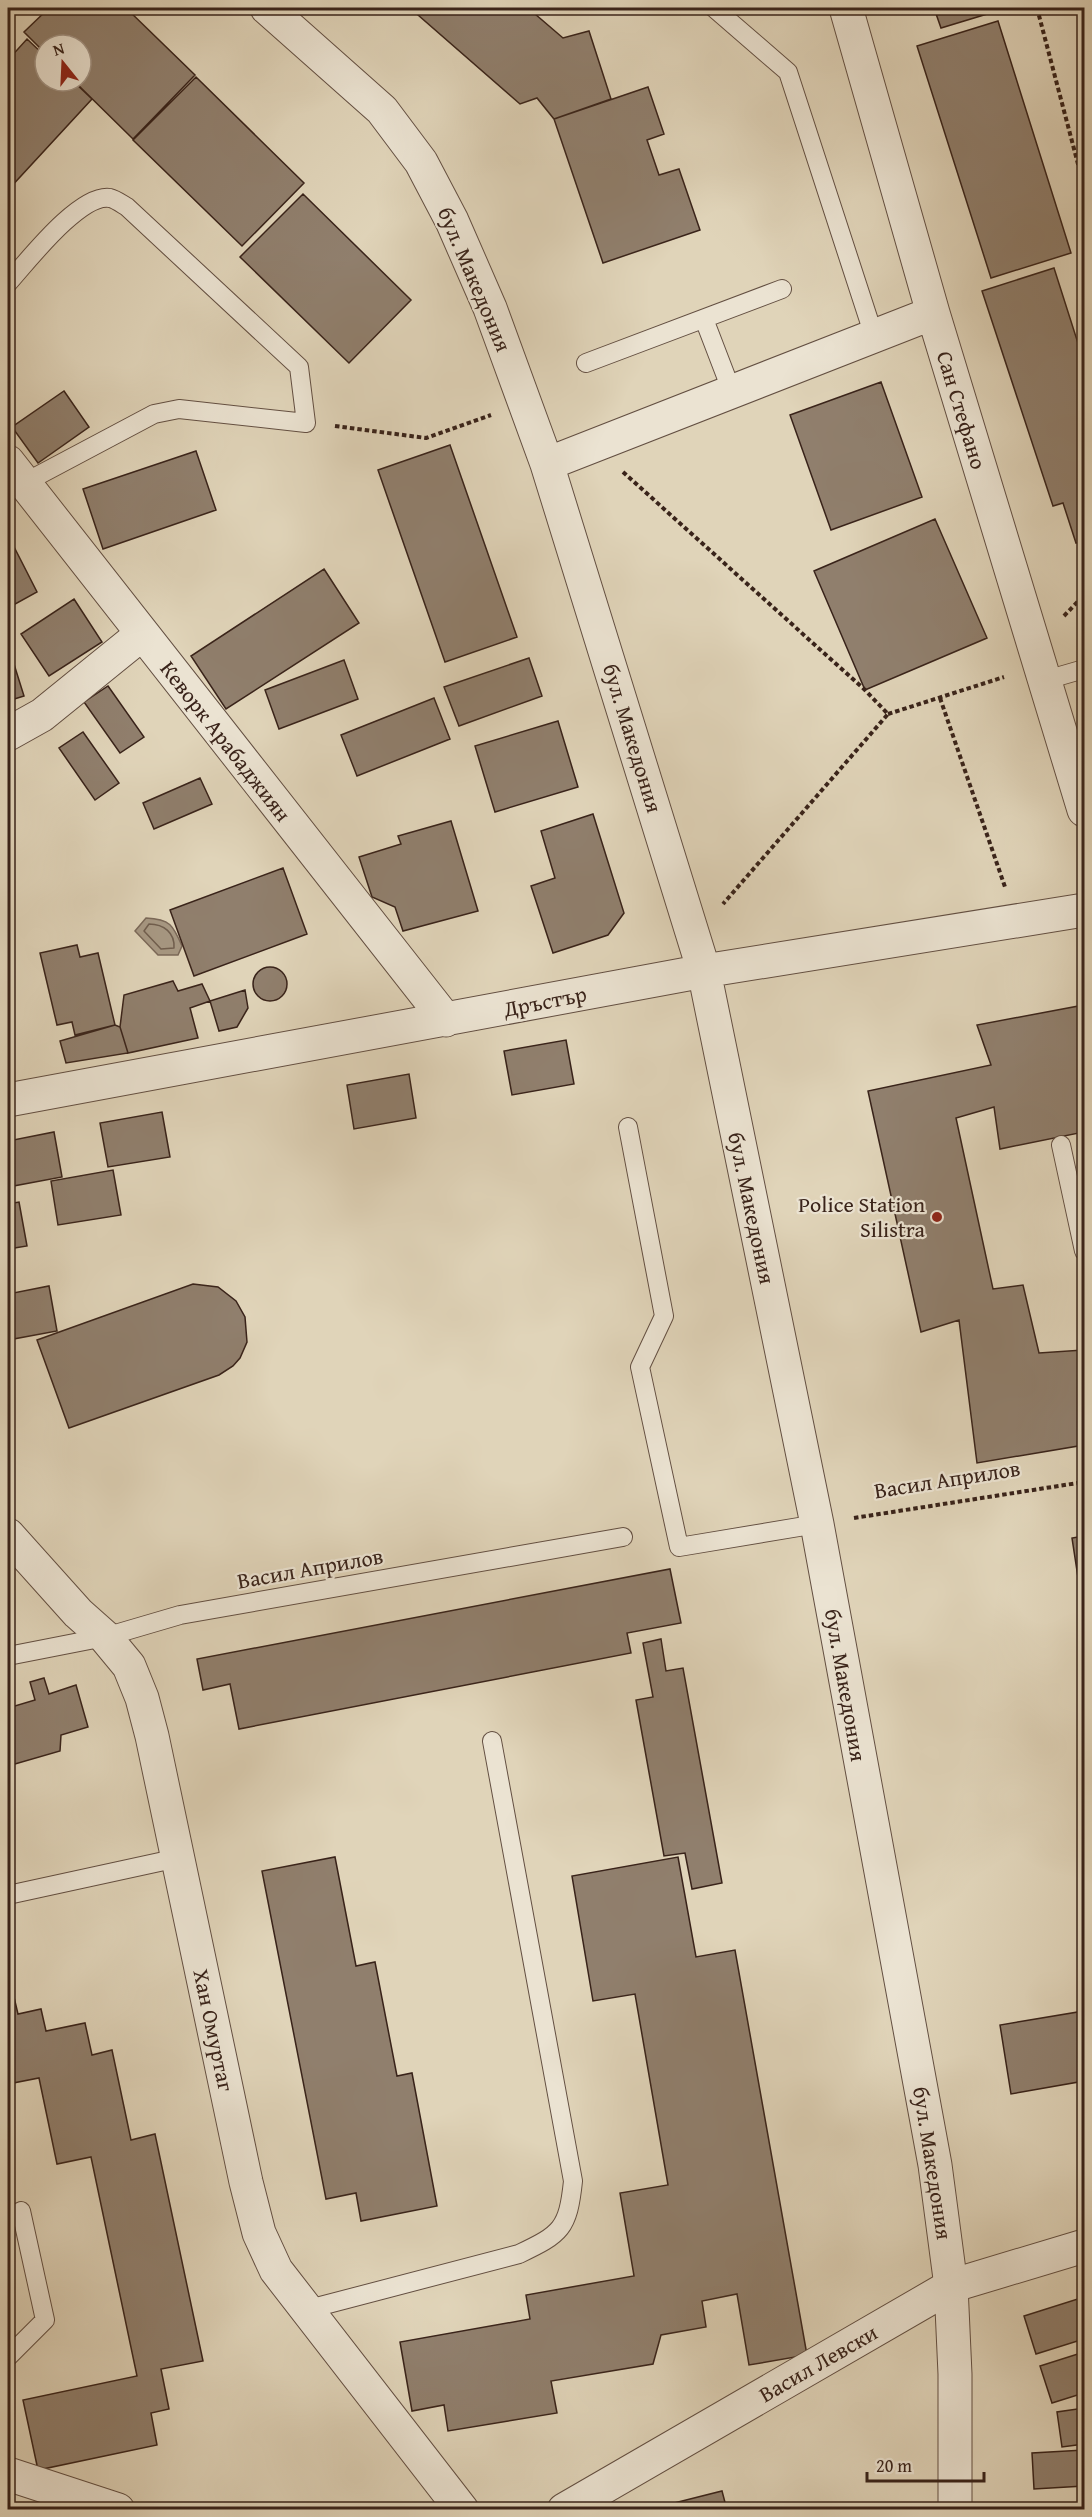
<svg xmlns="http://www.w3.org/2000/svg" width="1092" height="2517" font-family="'Gentium Book Plus',serif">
<rect width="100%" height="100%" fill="#e0d4b9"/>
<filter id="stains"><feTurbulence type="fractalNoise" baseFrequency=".00333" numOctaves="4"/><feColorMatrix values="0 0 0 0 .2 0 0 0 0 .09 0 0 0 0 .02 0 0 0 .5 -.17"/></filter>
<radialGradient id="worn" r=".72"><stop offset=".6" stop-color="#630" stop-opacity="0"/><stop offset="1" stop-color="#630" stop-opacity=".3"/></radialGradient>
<path fill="#a79883" stroke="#7b6959" stroke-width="1.5" d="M146,918C170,919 173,925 182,946L178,955H158L135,931Z"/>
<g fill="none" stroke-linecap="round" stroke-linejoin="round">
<path stroke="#705e4e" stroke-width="1.5" d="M149,924C164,924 175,933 174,948L161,949L144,931Z"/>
</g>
<path fill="#907f6d" stroke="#39231a" stroke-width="1.5" d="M49,8H126L195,75L133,139L74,81H81V45H45V53L24,32Z
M410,8H528L563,38L589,31L611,99L554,119L537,98L520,104Z
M934,8H1007L941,28Z
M998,21L1071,253L991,278L917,46Z
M27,39L45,56V81H73L92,99L8,190V60Z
M196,77L304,183L242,246L133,140Z
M648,87L664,134L647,140L659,175L679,169L700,230L603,263L554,119Z
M303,194L411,300L349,363L240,257Z
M1054,268L1084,362V541L1076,543L1063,503L1053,506L982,291Z
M881,382L922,497L831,530L790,415Z
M64,391L89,427L38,463L12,427Z
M450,445L517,637L445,662L378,470Z
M196,451L216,510L103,549L83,489Z
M935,519L987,638L865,690L814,571Z
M8,535L37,592L8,608Z
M324,569L359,623L226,709L191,656Z
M74,599L102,642L49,676L21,634Z
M8,645L24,696L8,701Z
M529,658L542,696L459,726L444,687Z
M344,660L358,699L279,729L265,690Z
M108,686L144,737L120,753L84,702Z
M434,698L450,739L357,776L341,735Z
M558,721L578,787L495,812L475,746Z
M83,732L119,783L95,800L59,748Z
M200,778L212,804L154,829L143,803Z
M593,814L624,913L608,935L553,953L531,886L555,878L541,831Z
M451,821L478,911L403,931L395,907L372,897L359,857L401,844L398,836Z
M283,868L307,934L194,976L170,910Z
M77,945L80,957L98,953L115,1025L75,1035L72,1022L57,1025L40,953Z
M253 984a17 17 0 1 1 34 0a17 17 0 1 1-34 0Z
M173,981L178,991L202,984L210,1001L190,1008L198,1038L128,1053L120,1027L124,995Z
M245,990L248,1008L237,1027L219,1031L210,1001Z
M1084,1005V1132L1000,1149L994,1107L956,1118L993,1289L1023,1285L1039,1353L1083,1350L1084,1445L977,1463L959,1320L921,1332L868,1091L991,1065L977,1025Z
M115,1025L120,1027L128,1053L66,1063L60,1041Z
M566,1040L574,1084L512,1095L504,1051Z
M409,1074L416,1118L354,1129L347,1085Z
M162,1112L170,1157L108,1167L100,1123Z
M54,1132L62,1177L8,1187V1141Z
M113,1170L121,1215L58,1225L51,1181Z
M19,1202L27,1246L8,1249V1204Z
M193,1284L218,1287L236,1301L245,1317L247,1342L240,1358L233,1366L219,1375L69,1428L37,1340Z
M49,1286L57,1331L8,1340V1294Z
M1084,1536V1596L1081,1597L1072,1538Z
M670,1569L681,1623L627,1633L631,1653L239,1729L230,1684L203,1690L197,1659Z
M661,1639L666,1671L683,1668L722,1883L692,1889L685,1853L664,1856L636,1700L653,1697L643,1643Z
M44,1678L49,1694L76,1685L88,1727L61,1735L60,1751L8,1766V1708L35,1700L30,1682Z
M335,1857L356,1966L375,1962L397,2076L412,2073L437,2206L361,2221L356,2193L326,2199L262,1871Z
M678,1857L696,1957L735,1950L807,2355L749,2365L737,2294L702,2301L706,2327L661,2335L653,2364L551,2381L557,2413L448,2431L444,2405L412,2411L400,2342L530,2319L526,2295L634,2276L620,2193L668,2185L635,1994L593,2001L572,1876Z
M13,1993L18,2014L41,2009L46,2031L85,2023L92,2055L112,2050L131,2140L155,2134L203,2361L161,2369L169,2409L151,2413L157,2445L38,2470L23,2400L137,2376L91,2157L57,2164L39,2078L8,2084V1994Z
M1084,2011V2081L1011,2094L1000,2025Z
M1084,2297V2339L1036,2354L1024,2316Z
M1084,2352V2393L1052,2403L1040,2366Z
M1084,2408V2444L1062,2447L1057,2412Z
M1084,2450V2486L1034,2489L1032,2453Z
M722,2491L727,2510H676L674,2503Z"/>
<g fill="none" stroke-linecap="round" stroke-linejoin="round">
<g stroke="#634f42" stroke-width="20">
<path id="service" d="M714,8L788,72L874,336
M8,283C27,262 80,193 110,198C115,199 122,204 127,207L299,367L306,423L179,409L154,414L24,483
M704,319L732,392
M586,363L782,289
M1046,680L1084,669
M628,1127L664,1316L640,1367L679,1547L817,1524
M1061,1145L1084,1251
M8,1656L105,1637L180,1615L623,1537
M8,1895L178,1858
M305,2310L519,2254C561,2234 568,2229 573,2181L492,1741
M8,2357L45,2320L21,2211"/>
</g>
<g stroke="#634f42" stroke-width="35">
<path id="minor" d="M846,8L933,313L1084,810
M8,462L446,1020
M547,464L933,313
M8,734L42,715L142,634
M8,1100L704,971L547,464L490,308L452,221L421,162L382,110L267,8
M8,1535L78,1613L105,1637L129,1666L142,1698L152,1736L246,2182L259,2233L276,2270L462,2510
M8,2474L118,2510
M564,2510L951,2286L1084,2246"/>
</g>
<g stroke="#634f42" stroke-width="35">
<path id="tertiary" d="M955,2510V2374L951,2286L935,2165L817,1524L704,971L1084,910"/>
</g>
<path stroke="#39231a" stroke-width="4" stroke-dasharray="4.5 3" stroke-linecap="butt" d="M1037,8L1084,187
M335,426L426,438L491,415
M623,472L865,690L888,714L723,904
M1064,616L1084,595
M940,698L1005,887
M888,714L1004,677
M854,1518L1084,1482"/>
<use href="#service" stroke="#ebe3d2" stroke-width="18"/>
<use href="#minor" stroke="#ebe3d2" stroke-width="33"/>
<use href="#tertiary" stroke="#ebe3d2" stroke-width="33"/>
</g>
<circle fill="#8f2418" stroke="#ebe3d2" stroke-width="2" cx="937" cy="1217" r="6"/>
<g text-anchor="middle" stroke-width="4.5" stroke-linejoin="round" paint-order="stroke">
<g font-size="22" fill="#39231a" stroke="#ebe3d2">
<text transform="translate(475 279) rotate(67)" y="8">бул. Македония</text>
<text transform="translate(962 410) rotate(73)" y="8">Сан Стефано</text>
<text transform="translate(633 738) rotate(73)" y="8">бул. Македония</text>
<text transform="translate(226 741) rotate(52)" y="8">Кеворк Арабаджиян</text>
<text transform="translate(545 1001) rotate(-11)" y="8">Дръстър</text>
<text transform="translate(752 1208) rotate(78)" y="8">бул. Македония</text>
<text transform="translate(947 1479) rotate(-9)" y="8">Васил Априлов</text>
<text transform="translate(310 1568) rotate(-10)" y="8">Васил Априлов</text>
<text transform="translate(846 1685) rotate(80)" y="8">бул. Македония</text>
<text transform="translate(214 2030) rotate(78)" y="8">Хан Омуртаг</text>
<text transform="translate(933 2163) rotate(81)" y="8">бул. Македония</text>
<text transform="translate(818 2363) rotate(-30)" y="8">Васил Левски</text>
</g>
<g font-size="22" fill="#39231a" stroke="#ebe3d2" text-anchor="end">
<text x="925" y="1212">Police Station<tspan x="925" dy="25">Silistra</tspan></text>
</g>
</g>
<rect width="1092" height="2517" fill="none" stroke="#e0d4b9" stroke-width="30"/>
<rect x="9" y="9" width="1074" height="2499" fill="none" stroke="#39231a" stroke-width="3"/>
<rect x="15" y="15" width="1062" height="2487" fill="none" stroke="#39231a" stroke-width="1.5"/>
<g transform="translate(63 63) rotate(342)"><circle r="28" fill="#ebe3d2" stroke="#a49688" stroke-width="1.5"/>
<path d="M0-4.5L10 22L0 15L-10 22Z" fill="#8f2418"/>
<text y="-9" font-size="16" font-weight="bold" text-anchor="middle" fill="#39231a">N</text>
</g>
<path d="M867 2472v9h117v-9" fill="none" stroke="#39231a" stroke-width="3"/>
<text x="876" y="2472" font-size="18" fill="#39231a" stroke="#ebe3d2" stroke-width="4.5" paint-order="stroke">20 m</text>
<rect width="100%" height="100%" filter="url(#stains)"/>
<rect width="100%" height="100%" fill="url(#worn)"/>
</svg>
